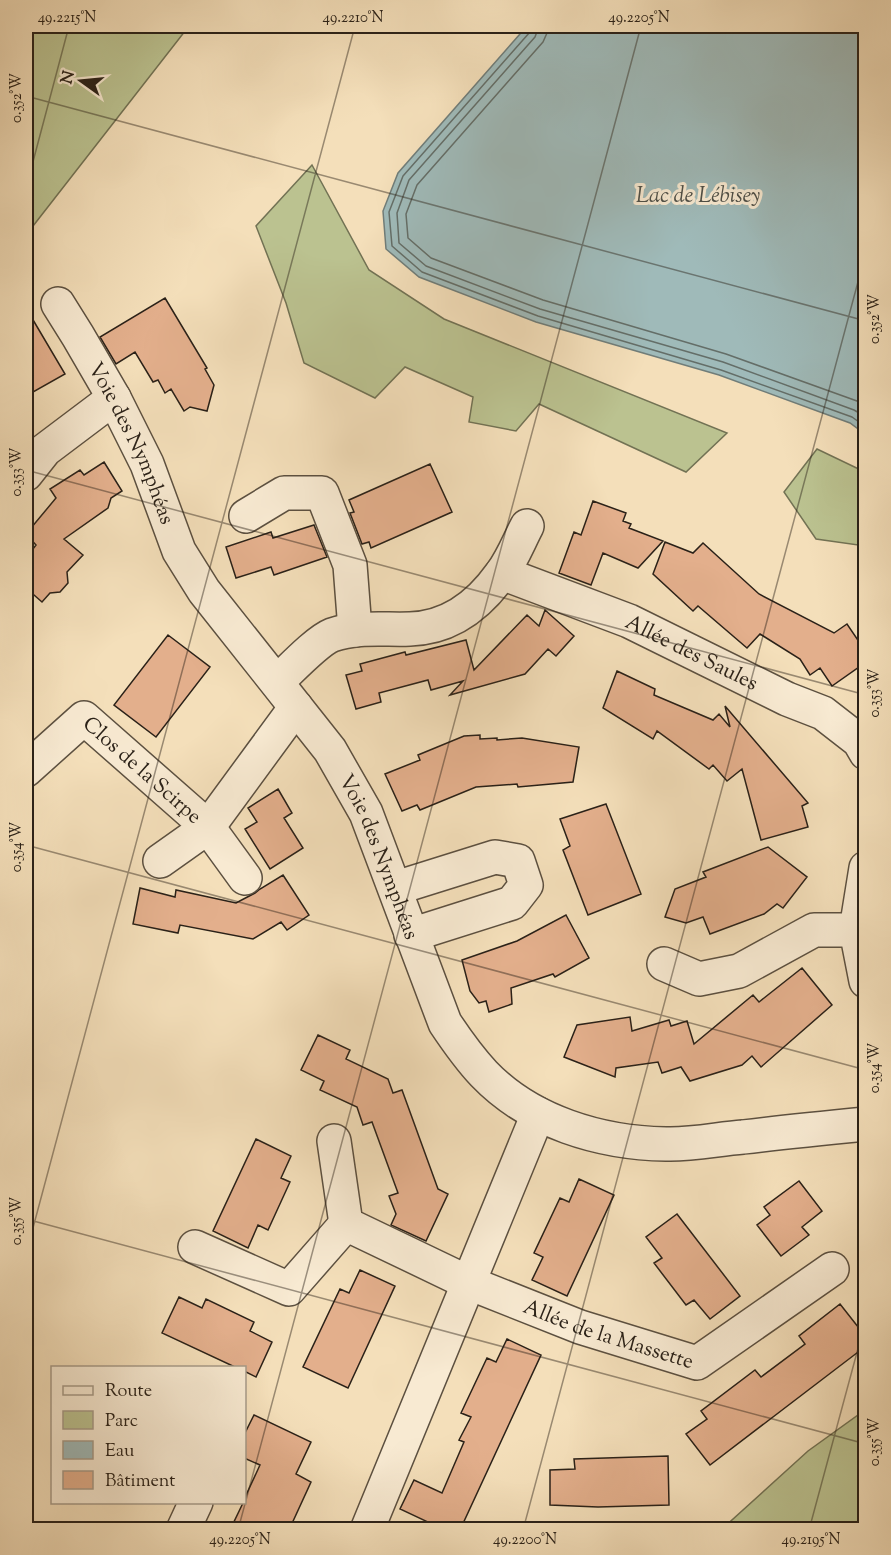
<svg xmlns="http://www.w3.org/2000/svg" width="891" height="1555" font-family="'Sorts Mill Goudy',serif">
<rect width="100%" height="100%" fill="#f4dfba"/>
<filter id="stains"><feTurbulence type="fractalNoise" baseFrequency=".00333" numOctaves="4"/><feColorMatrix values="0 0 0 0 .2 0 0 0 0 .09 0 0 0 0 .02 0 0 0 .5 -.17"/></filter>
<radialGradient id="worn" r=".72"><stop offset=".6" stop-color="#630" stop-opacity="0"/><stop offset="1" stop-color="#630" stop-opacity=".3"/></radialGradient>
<path fill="#bbc290" stroke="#727254" stroke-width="1.5" d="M26,26H189L26,235Z
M312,165L369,270L444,319L727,433L686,472L539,404L516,431L469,422L473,397L405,367L375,398L304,363L286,303L256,226Z
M817,449L865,472V546L816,539L784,492Z
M865,1410V1529H722L808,1451Z"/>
<path fill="#9fbab9" stroke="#707d79" stroke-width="1.5" d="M527,26H865V434L850,423L719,375L536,322L419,277L386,249L383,211L398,173Z"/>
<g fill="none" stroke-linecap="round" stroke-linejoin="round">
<path stroke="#646e68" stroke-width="1.5" d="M531,26L530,32L403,176L389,212L392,246L422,272L538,316L721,370L852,417L866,427
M539,26L535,37L409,180L397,213L399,243L426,266L540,309L723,362L854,410L866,417
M548,26L547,33L543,42L417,185L406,214L408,238L431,258L543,300L726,354L857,401L866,406"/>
</g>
<path fill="#e3af8c" stroke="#2a2118" stroke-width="1.5" d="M165,298L207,368L205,369L214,385L207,411L190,407L184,411L171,389L165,393L158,380L153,382L135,352L116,364L100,337Z
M26,308L65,374L26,396Z
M104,462L122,491L111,498L108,508L64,539L83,555L67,572L68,583L60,592L50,593L42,602L26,588V558L36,545L26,534L56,498L50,489L80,470L84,475Z
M430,464L452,512L371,548L369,542L362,544L350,513L354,512L349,500Z
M593,501L626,513L623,521L631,524L629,528L663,541L638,568L603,553L591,585L559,573L574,532L581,535Z
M314,525L327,557L274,575L271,567L236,578L226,547L271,532L273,538Z
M665,542L693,553L703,543L759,594L834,633L847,624L866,652V662L832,686L820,668L810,675L800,659L760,634L747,648L698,606L693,611L653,574Z
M545,610L574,636L556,656L548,649L525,674L450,695L463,681L431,690L428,680L379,693L381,702L356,709L346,675L362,671L360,664L405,652L406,655L466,640L474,670L527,615L539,626Z
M168,635L210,667L156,737L114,705Z
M617,671L655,689L654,695L713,720L719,714L730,727L725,706L808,803L802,806L808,827L761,840L742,769L727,781L713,765L709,769L657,731L653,739L603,708Z
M480,735V739L497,738V740L522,738L579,747L573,782L518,787L517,784L476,787L420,810L417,805L402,811L385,774L420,760L418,755L464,736Z
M278,789L292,813L284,818L303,848L270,869L245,829L257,822L248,808Z
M606,804L641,894L588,915L563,850L570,846L560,819Z
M768,847L807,877L783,908L777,904L764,914L710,934L703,917L686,923L665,917L675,889L706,877L703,872Z
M283,875L309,915L287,930L281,922L253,939L180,925L178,933L133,924L140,888L175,897L176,890L236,903L255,893L260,889Z
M566,915L589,958L555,977L553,974L511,988L512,1004L489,1012L486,1001L479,1003L470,991L462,960L517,941Z
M802,968L832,1005L761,1067L752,1056L742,1065L690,1081L681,1067L662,1073L658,1062L616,1068L615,1077L564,1057L577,1025L630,1017L632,1031L669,1020L671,1026L687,1021L694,1044L753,995L759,1002Z
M318,1035L350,1050L346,1059L388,1079L393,1093L402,1090L438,1189L448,1194L426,1241L391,1225L396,1214L389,1196L398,1193L372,1122L363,1125L357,1107L320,1090L324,1081L301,1070Z
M256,1139L291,1156L281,1178L290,1182L268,1230L258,1225L248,1248L213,1231Z
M579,1179L614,1195L567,1296L532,1280L543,1257L534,1253L560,1198L569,1202Z
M799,1181L822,1211L802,1227L809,1235L781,1256L757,1225L770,1215L764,1207Z
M677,1214L740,1296L710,1319L694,1300L686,1305L654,1263L662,1258L646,1237Z
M360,1270L395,1286L348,1388L303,1367L340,1289L349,1293Z
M179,1297L202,1308L206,1299L254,1322L250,1331L272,1342L256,1377L244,1371V1368H237L162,1333Z
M840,1304L866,1337V1346L710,1465L686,1434L707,1419L701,1411L755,1370L761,1377L805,1344L799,1336Z
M507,1339L541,1355L460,1530H424L428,1522L400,1509L414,1480L442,1493L464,1442L459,1440L471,1417L461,1413L487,1358L496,1362Z
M254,1415L311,1442L296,1474L311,1482L289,1530H230L243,1503H244L247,1493L260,1465L244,1458V1435Z
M668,1456L669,1505L598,1507L550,1505V1470L575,1469L574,1459Z"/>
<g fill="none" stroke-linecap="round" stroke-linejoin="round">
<g stroke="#5c5040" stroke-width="36">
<g id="minor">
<path id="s1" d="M58,304L78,336L114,398L147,464L179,551L204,591L330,750L366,813L445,1023C457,1041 469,1058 484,1074C530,1122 600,1143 666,1144C691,1145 718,1139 743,1137C784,1132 825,1128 866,1124"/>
<path d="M26,474L45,450L114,398"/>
<path d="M246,516L284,493H322L350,565L355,630"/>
<path id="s2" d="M502,573L629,621L787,699L823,713L859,741L866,753"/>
<path d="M277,682C290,670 317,641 332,635C357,626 385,630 410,629C449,628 479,605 501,574C512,560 519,541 527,526"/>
<path id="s3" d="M26,770L84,718L208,827L296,707"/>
<path d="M160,861L208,827L245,878"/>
<path d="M866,868L856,930L866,981"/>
<path d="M396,888L495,857L518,861L526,885L512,903L411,935"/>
<path d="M664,964L699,979L739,971L814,930H856"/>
<path id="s4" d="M334,1141L346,1224L469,1283L580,1327L697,1363L832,1269"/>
<path d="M195,1247L289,1289L346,1224"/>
<path d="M183,1530L196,1502"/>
<path d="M367,1530L538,1114"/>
</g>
</g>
<use href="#minor" stroke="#f8ead2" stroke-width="33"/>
</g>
<path fill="none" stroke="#2a2118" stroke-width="1.5" stroke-opacity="0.45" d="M26,96L866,321M26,188L69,26M26,470L866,695M26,845L866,1070M26,1219L866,1444M26,1254L355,26M238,1530L641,26M523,1530L866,252M809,1530L866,1319"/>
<g text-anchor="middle" stroke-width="6" stroke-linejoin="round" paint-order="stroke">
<g font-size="21" fill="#2a2118" stroke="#f8ead2">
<text dy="7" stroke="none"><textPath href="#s1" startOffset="158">Voie des Nymphéas</textPath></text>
<text dy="7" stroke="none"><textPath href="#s2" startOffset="206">Allée des Saules</textPath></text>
<text dy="7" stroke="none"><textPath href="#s3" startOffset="156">Clos de la Scirpe</textPath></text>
<text dy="7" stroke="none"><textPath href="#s1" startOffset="644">Voie des Nymphéas</textPath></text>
<text dy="7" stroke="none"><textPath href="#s4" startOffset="369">Allée de la Massette</textPath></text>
</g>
<g font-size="22" font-style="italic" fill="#4d4f48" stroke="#f8ead2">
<text x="698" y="202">Lac de Lébisey</text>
</g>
</g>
<rect width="891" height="1555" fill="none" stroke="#f4dfba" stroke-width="66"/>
<rect x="51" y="1366" width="195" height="138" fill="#f8ead2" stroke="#a69a88" stroke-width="1.5"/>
<rect x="63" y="1386" width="30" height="9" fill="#f8ead2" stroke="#a69a88" stroke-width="1.5"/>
<text x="105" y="1396" font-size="18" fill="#2a2118">Route</text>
<rect x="63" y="1411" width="30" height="18" fill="#bbc290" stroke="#a69a88" stroke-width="1.5"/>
<text x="105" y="1426" font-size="18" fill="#2a2118">Parc</text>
<rect x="63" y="1441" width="30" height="18" fill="#9fbab9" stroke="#a69a88" stroke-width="1.5"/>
<text x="105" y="1456" font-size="18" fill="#2a2118">Eau</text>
<rect x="63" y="1471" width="30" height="18" fill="#e3af8c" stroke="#a69a88" stroke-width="1.5"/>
<text x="105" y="1486" font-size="18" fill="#2a2118">Bâtiment</text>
<g transform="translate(81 81) rotate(285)" stroke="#f8ead2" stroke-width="4.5" paint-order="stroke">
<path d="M0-4.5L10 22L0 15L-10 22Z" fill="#2a2118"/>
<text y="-9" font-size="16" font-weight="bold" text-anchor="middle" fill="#2a2118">N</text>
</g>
<rect x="33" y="33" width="825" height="1489" fill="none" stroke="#2a2118" stroke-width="2"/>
<g font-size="15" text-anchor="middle" fill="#2a2118">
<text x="67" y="22">49.2215°N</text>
<text x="353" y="22">49.2210°N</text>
<text x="639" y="22">49.2205°N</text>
<text transform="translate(16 98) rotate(-90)" y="5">0.352°W</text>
<text transform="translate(874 319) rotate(-90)" y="5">0.352°W</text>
<text transform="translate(16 472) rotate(-90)" y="5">0.353°W</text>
<text transform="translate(874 693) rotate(-90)" y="5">0.353°W</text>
<text transform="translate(16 847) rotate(-90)" y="5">0.354°W</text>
<text transform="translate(874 1068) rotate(-90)" y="5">0.354°W</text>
<text transform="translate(16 1221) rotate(-90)" y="5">0.355°W</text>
<text transform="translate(874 1442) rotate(-90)" y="5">0.355°W</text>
<text x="240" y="1544">49.2205°N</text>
<text x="525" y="1544">49.2200°N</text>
<text x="811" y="1544">49.2195°N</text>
</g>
<rect width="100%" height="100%" filter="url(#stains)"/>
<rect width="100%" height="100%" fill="url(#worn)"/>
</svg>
